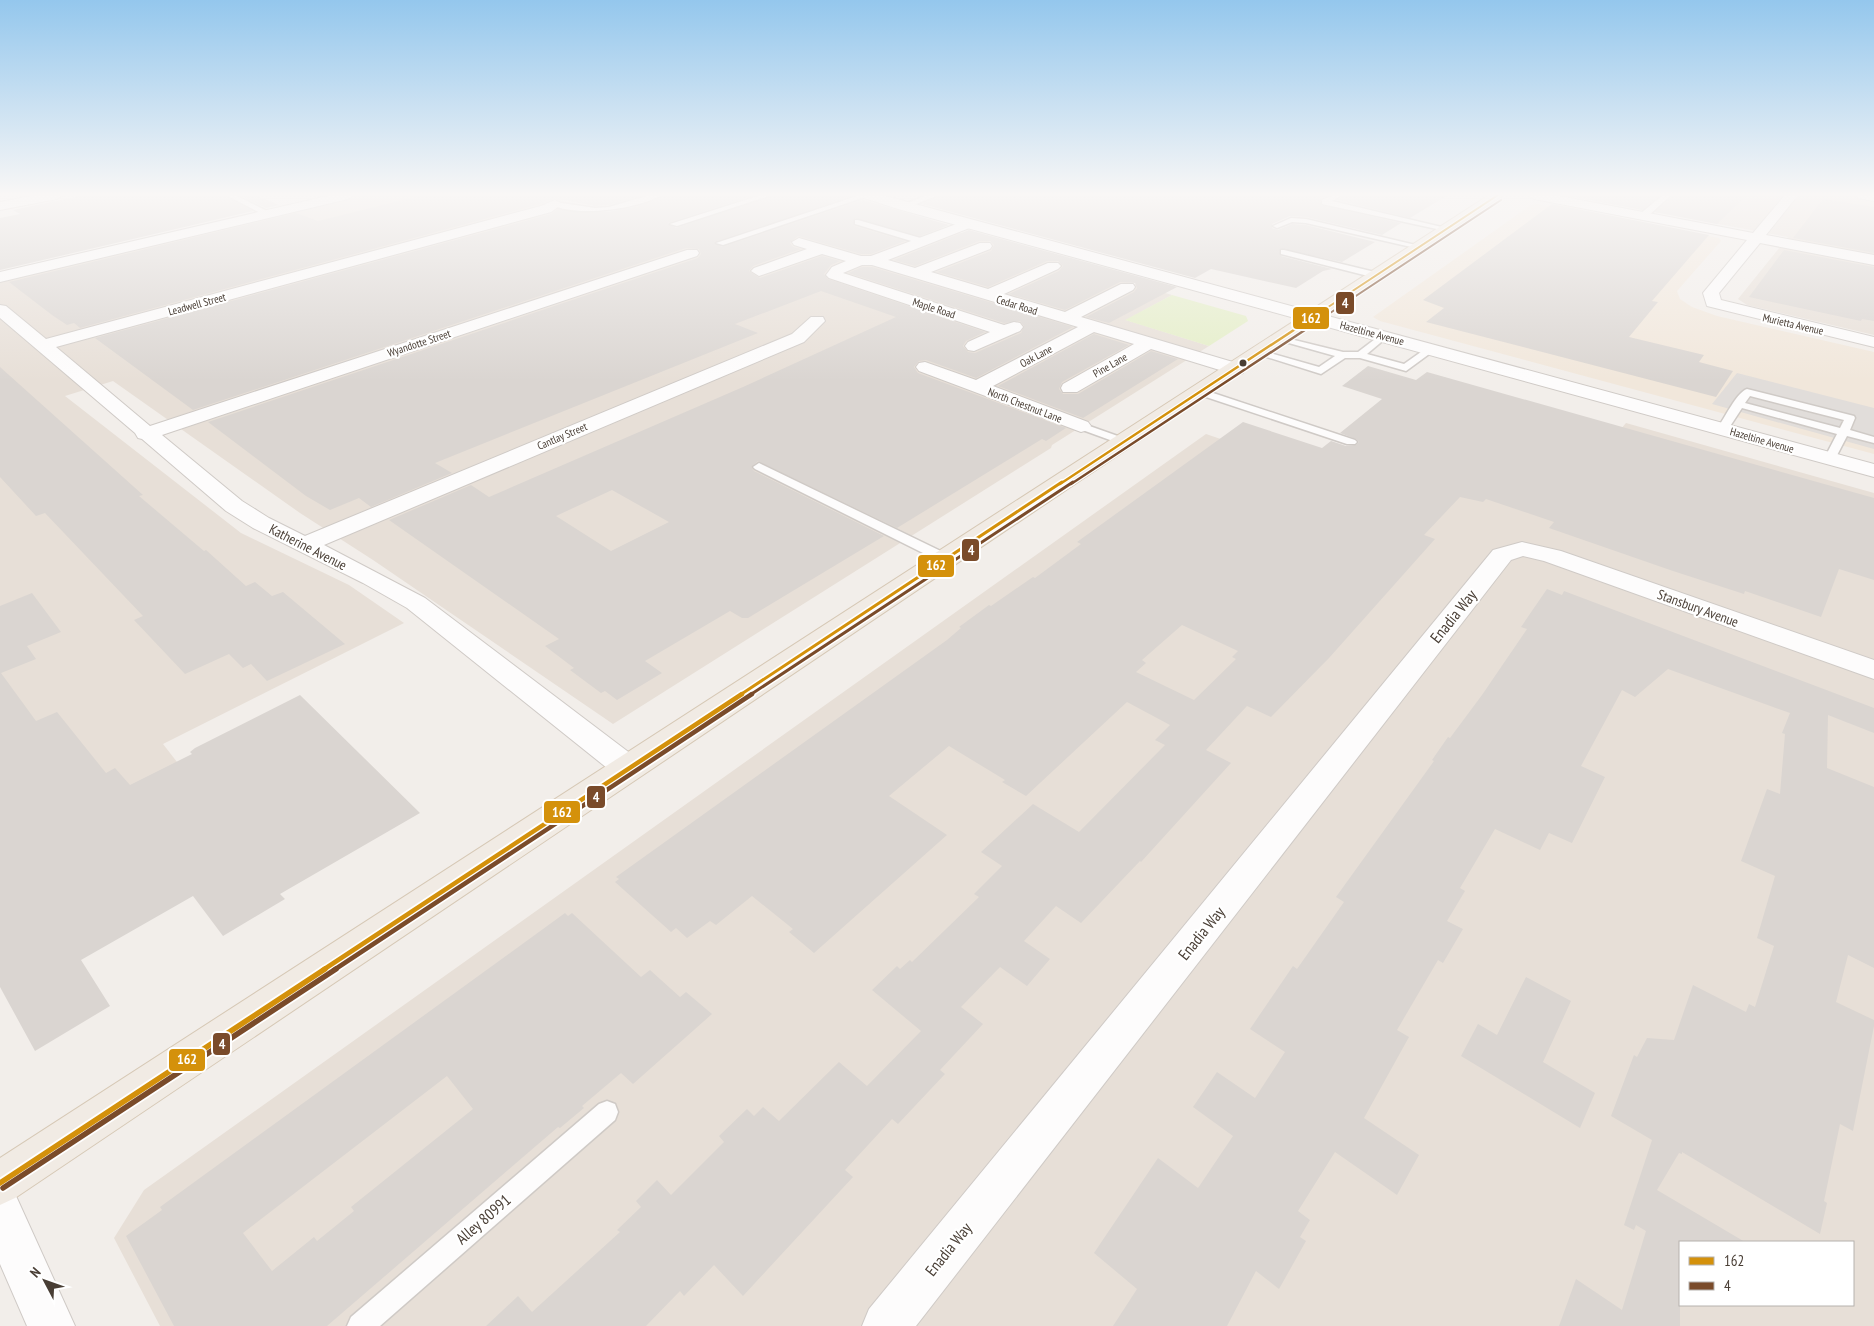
<svg xmlns="http://www.w3.org/2000/svg" width="1874" height="1326" font-family="'PT Sans Narrow',sans-serif">
<rect width="100%" height="100%" fill="#f2eeea"/>
<path fill="#e7dfd7" fill-rule="evenodd" d="M362,195H585L558,202L668,242L813,195H832L1172,295L1126,320L1209,346L1052,445L1051,448L613,724L373,560L300,513L113,381L65,396L241,533L349,585L404,623L163,744L191,780L0,875V281Z
M1563,195H1874V335L1747,305L1738,299L1788,237Z
M1626,423L1874,493V1326H160L114,1238L144,1190L1206,434L1411,504L1582,475ZM1680,1242H1853V1305H1680Z"/>
<path fill="#f1e7db" d="M1537,204L1719,238L1721,241L1677,291L1680,299L1692,307L1717,316L1874,352V454L1380,321L1373,317L1531,205Z"/>
<path fill="#e4eec7" d="M1172,295L1246,316L1248,321L1209,346L1125,320Z"/>
<path fill="#e1ddda" d="M1737,373L1874,408V449L1712,404Z"/>
<path fill="#dad5d1" fill-rule="evenodd" d="M84,195H224L253,211L0,270V218L20,214L13,210Z
M239,195H256L279,205L266,208Z
M423,195H644L609,205L595,206L554,198L540,204L80,328L74,323L67,325L52,315L9,282L296,213L318,221Z
M663,195H755L668,223L676,228L774,195H854L714,242L722,247L863,200L949,225L920,236L855,218L854,226L905,241L871,254H861L798,236L790,243L793,247L801,249L753,266L749,271L760,278L822,256L840,261L831,265L824,274L828,279L985,332L966,341L963,346L968,352L975,353L1021,333L1024,326L1020,321L1004,323L848,273L862,267H872L1073,327L976,378L926,360L919,361L914,367L918,373L1066,428L1046,441L1042,439L897,528L758,461L751,467L754,471L884,536L748,618H742L730,611L645,661L662,673L617,700L605,691L601,693L570,670L574,668L545,646L559,639L389,520L471,485L489,497L743,387L896,317L821,291L735,324L758,333L435,463L452,473L371,507L359,498L330,510L306,496L208,422L698,258L701,254L699,249L686,248L193,410L95,338L551,214L558,209L574,212H607L639,206ZM612,490L669,522L611,551L556,516Z
M941,195H1329L1321,198V205L1401,223L1382,235L1306,217L1290,216L1272,224V228L1278,230L1292,224L1306,225L1375,242L1342,262L1280,249L1281,256L1332,269L1323,271L1296,288L1211,269L1195,278L922,204Z
M1344,195H1448L1410,218L1337,200Z
M1564,195H1660L1642,210Z
M1673,195H1747L1717,224L1655,212Z
M1823,199L1874,207V253L1793,238Z
M1552,204L1709,235L1652,301L1658,302L1629,337L1704,355L1699,362L1733,371L1716,397L1426,322L1444,308L1423,300Z
M969,230L1177,287L1109,323L1086,317L1134,292L1137,288L1135,283L1120,282L1065,310L1009,294L1059,271L1063,266L1058,261H1047L988,287L937,272L991,251L994,245L990,241H979L915,266L894,260Z
M1784,250L1874,267V321L1862,319L1861,321L1749,297Z
M1094,334L1129,345L1062,382L1059,389L1063,394H1078L1151,351L1178,359L1083,418L998,386Z
M1368,366L1416,380L1427,372L1874,498V580L1839,569L1821,617L1745,591L1744,594L1673,571L1549,528L1554,522L1486,499L1483,502L1460,497L1424,535L1435,539L1329,658L1271,717L1247,706L1206,750L1231,763L1141,862L1140,861L1081,923L1056,906L1024,941L1050,959L1027,986L1000,967L961,1007L983,1024L940,1070L945,1074L898,1124L892,1119L845,1170L853,1177L743,1296L714,1265L684,1296L680,1291L646,1326H486L518,1296L532,1312L620,1232L617,1230L641,1207L636,1201L657,1180L671,1195L724,1142L719,1136L747,1109L754,1116L763,1107L779,1121L839,1062L867,1086L921,1031L872,990L897,966L900,969L910,960L912,962L979,897L974,894L1002,866L981,852L1033,804L1079,832L1165,745L1155,740L1170,725L1127,702L1026,796L1002,782L1005,780L949,746L889,796L947,835L814,953L789,932L793,929L752,896L716,925L710,921L687,938L676,928L671,932L615,882L619,879L616,877L947,640L961,628L959,627L989,605L991,606L1033,577L1035,578L1081,544L1077,542L1243,422L1322,448L1331,441L1346,446L1356,445L1359,442L1356,439L1340,433L1382,399L1342,386ZM1182,625L1238,651L1232,657L1236,659L1194,700L1136,672L1146,663L1142,660Z
M0,367L143,495L139,496L204,551L206,550L246,586L255,582L272,596L283,592L345,644L267,681L251,664L243,668L229,654L185,674L134,620L143,616L45,513L36,516L0,477Z
M1547,589L1562,595L1564,591L1874,708V733L1828,715L1827,768L1874,787V968L1848,955L1836,1002L1874,1020V1026L1853,1131L1840,1124L1824,1201L1827,1203L1820,1234L1682,1152V1154L1679,1153L1657,1190L1745,1242H1680V1326H1559L1576,1279L1622,1310L1646,1231L1636,1225L1634,1230L1624,1225L1652,1140L1611,1116L1634,1055L1637,1057L1647,1038L1674,1040L1693,985L1746,1012L1749,1004L1755,1007L1774,946L1757,938L1775,876L1741,861L1767,789L1780,794L1785,734L1782,733L1790,713L1668,669L1635,697L1622,690L1581,766L1605,777L1572,843L1549,833L1540,850L1495,829L1460,888L1465,891L1447,921L1463,929L1443,963L1438,960L1397,1030L1409,1037L1364,1118L1419,1155L1397,1195L1335,1152L1298,1211L1310,1220L1300,1237L1306,1241L1279,1289L1256,1271L1227,1326H1113L1137,1289L1094,1253L1158,1158L1198,1188L1233,1136L1193,1107L1217,1072L1255,1098L1285,1052L1250,1029L1293,966L1297,969L1344,902L1336,897L1434,761L1432,760L1448,737L1450,738L1482,695L1527,629L1521,627Z
M32,593L61,632L27,646L36,659L1,673L36,721L57,712L106,773L115,768L130,785L192,754L190,752L195,748L300,695L420,813L280,894L285,899L223,936L193,896L81,960L110,1006L35,1051L0,987V606Z
M565,913L568,916L572,913L641,977L650,970L680,997L686,992L712,1014L633,1084L621,1073L582,1106L584,1108L560,1128L558,1127L327,1326H174L126,1236L162,1210L160,1207ZM447,1076L473,1109L351,1207L354,1211L317,1241L314,1237L272,1271L243,1233Z
M1526,977L1571,1001L1543,1062L1595,1093L1580,1128L1461,1056L1478,1024L1497,1035Z"/>
<g fill="none" stroke-linecap="round" stroke-linejoin="round">
<g stroke="#cfcac6" stroke-width="3">
<path id="service" d="M226,195H235L273,214L266,216Z
M650,195H661C640,209 573,218 551,204L555,202L595,208L609,207Z
M761,195H772L677,226L670,224Z
M860,195H871L723,245L716,243Z
M928,195H939L906,208L899,206Z
M1333,195H1342L1332,201L1450,229L1446,231L1322,204V200Z
M1663,195H1671L1646,218H1640V214Z
M1291,218L1306,219L1424,247L1420,249L1306,223L1292,222L1277,228L1273,226Z
M858,220L924,239L925,241L918,243L855,224V220Z
M1284,250L1379,273L1380,275L1376,278L1281,254V250Z
M1383,333L1388,336L1386,338L1367,354L1404,364L1428,347L1436,349L1406,371L1360,358H1345L1321,374L1254,353L1259,350L1319,367L1335,356L1278,340V336L1343,352H1358Z
M1201,389L1355,440L1357,442L1355,444H1347L1197,394L1196,392Z
M1747,389L1854,416L1855,418L1850,430L1874,437V443L1847,436L1834,461H1826L1824,459L1837,434L1742,408L1727,431H1719L1717,429C1724,419 1737,392 1747,389ZM1750,396L1844,420L1840,428L1745,403Z
M1081,423L1129,440L1131,442L1129,444H1121L1077,428L1076,426Z
M759,463L951,556L953,559L951,562H941L755,469L753,467Z
M607,1101L615,1104L618,1112L615,1120L380,1326H347L351,1317L599,1104Z"/>
</g>
<g stroke="#cfcac6" stroke-width="2">
<path id="minor" d="M37,195H63L57,199L0,210V202Z
M1528,195H1554L1753,233L1785,195H1798L1766,235L1874,255V265L1760,243L1719,293L1721,300L1874,337V347L1707,306L1703,293L1747,240L1534,199Z
M1857,195H1874V201L1858,198Z
M555,200L562,204L551,212L56,347L150,426L687,250H697L699,253L697,256L162,435L242,501L269,518L305,536L792,334L811,317H823L825,321L804,342L324,545L425,598L639,760L643,768L639,776L628,779L617,776L407,608L363,583L253,528L226,511L142,439L138,438L135,433L0,318V305L6,306L46,339L541,206Z
M967,220L972,221L974,224L972,227L888,260L915,268L980,243H990L992,246L990,249L931,272L988,289L1048,263H1058L1061,266L1058,269L1004,294L1065,312L1121,284H1133L1135,287L1133,290L1081,317L1243,365L1245,369L1243,373L1236,375L1151,349L1077,392H1063L1061,388L1063,384L1134,344L1094,332L993,386L1088,422L1091,426L1088,430L1081,432L919,371L916,367L919,363L925,362L976,380L1078,327L872,265H862L843,273L1004,325L1014,322L1020,323L1023,327L1020,331L974,351L968,350L965,346L968,342L990,332L829,278L826,275L832,267L846,261L822,254L759,276L751,271L754,268L807,249L794,245L792,242L799,238L861,256H871Z
M1522,542L1561,551L1874,660V679L1544,561L1523,556L1511,560L916,1326H862L869,1309L1493,550Z"/>
</g>
<g stroke="#cfcac6" stroke-width="2">
<path id="tertiary" d="M332,195H354L348,199L0,282V272Z
M863,195H882L1874,464V477L898,209L864,198Z
M0,1190L16,1196L75,1326H27L0,1264Z"/>
</g>
<g stroke="#d6c8b5" stroke-width="2">
<path id="primary" d="M1489,195H1504L15,1198L0,1205V1158Z"/>
</g>
<use href="#service" fill="#fdfcfc" fill-rule="evenodd"/>
<use href="#minor" fill="#fdfcfc" fill-rule="evenodd"/>
<use href="#tertiary" fill="#fdfcfc" fill-rule="evenodd"/>
<use href="#primary" fill="#f1ebe4" fill-rule="evenodd"/>
<g stroke="#fff" stroke-width="4">
<path id="bus-1-far4" d="M1307,321L1498,195"/>
</g>
<g stroke="#fff" stroke-width="5">
<path id="bus-1-far3" d="M1060,484L1309,320"/>
</g>
<g stroke="#fff" stroke-width="6">
<path id="bus-1-far2" d="M740,695L1062,482"/>
</g>
<g stroke="#fff" stroke-width="8">
<path id="bus-1-far1" d="M323,970L742,694"/>
</g>
<g stroke="#fff" stroke-width="9">
<path id="bus-1" d="M0,1183L325,969"/>
</g>
<g stroke="#fff" stroke-width="4">
<path id="bus-2-far4" d="M1318,321L1501,200"/>
</g>
<g stroke="#fff" stroke-width="5">
<path id="bus-2-far3" d="M1071,484L1320,320"/>
</g>
<g stroke="#fff" stroke-width="6">
<path id="bus-2-far2" d="M750,695L1073,482"/>
</g>
<g stroke="#fff" stroke-width="8">
<path id="bus-2-far1" d="M334,970L752,694"/>
</g>
<g stroke="#fff" stroke-width="9">
<path id="bus-2" d="M3,1188L336,969"/>
</g>
<use href="#bus-1-far4" stroke="#d4910b" stroke-width="2"/>
<use href="#bus-1-far3" stroke="#d4910b" stroke-width="2.5"/>
<use href="#bus-1-far2" stroke="#d4910b" stroke-width="3"/>
<use href="#bus-1-far1" stroke="#d4910b" stroke-width="4.5"/>
<use href="#bus-1" stroke="#d4910b" stroke-width="5.5"/>
<use href="#bus-2-far4" stroke="#7a4b2a" stroke-width="2"/>
<use href="#bus-2-far3" stroke="#7a4b2a" stroke-width="2.5"/>
<use href="#bus-2-far2" stroke="#7a4b2a" stroke-width="3"/>
<use href="#bus-2-far1" stroke="#7a4b2a" stroke-width="4.5"/>
<use href="#bus-2" stroke="#7a4b2a" stroke-width="5.5"/>
</g>
<linearGradient id="sky" x2="0" y2="1"><stop stop-color="#94c7ed"/><stop offset="0.51" stop-color="#f9f7f6"/><stop offset="1" stop-color="#f9f7f6" stop-opacity="0"/></linearGradient>
<rect width="1874" height="381" fill="url(#sky)"/>
<circle fill="#493e35" stroke="#fff" stroke-width="2" cx="1243" cy="363" r="4.5"/>
<g text-anchor="middle" stroke-width="4.5" stroke-linejoin="round" paint-order="stroke">
<g font-size="11" fill="#493e35" stroke="#fff">
<text transform="translate(197 304) rotate(-15)" y="4">Leadwell Street</text>
<text transform="translate(1017 305) rotate(17)" y="4">Cedar Road</text>
<text transform="translate(934 308) rotate(18)" y="4">Maple Road</text>
<text transform="translate(1793 324) rotate(13)" y="4">Murietta Avenue</text>
<text transform="translate(1372 333) rotate(15)" y="4">Hazeltine Avenue</text>
<text transform="translate(419 343) rotate(-18)" y="4">Wyandotte Street</text>
<text transform="translate(1036 356) rotate(-28)" y="4">Oak Lane</text>
<text transform="translate(1110 365) rotate(-30)" y="4">Pine Lane</text>
<text transform="translate(1025 405) rotate(21)" y="4">North Chestnut Lane</text>
<text transform="translate(562 436) rotate(-23)" y="4">Cantlay Street</text>
<text transform="translate(1762 440) rotate(16)" y="4">Hazeltine Avenue</text>
</g>
<g font-size="14" fill="#493e35" stroke="#fff">
<text transform="translate(308 547) rotate(27)" y="5">Katherine Avenue</text>
<text transform="translate(1698 608) rotate(20)" y="5">Stansbury Avenue</text>
</g>
<g font-size="16" fill="#493e35" stroke="#fff">
<text transform="translate(1453 616) rotate(-51)" y="6">Enadia Way</text>
<text transform="translate(1201 933) rotate(-51)" y="6">Enadia Way</text>
<text transform="translate(483 1219) rotate(-41)" y="6">Alley 80991</text>
<text transform="translate(948 1249) rotate(-51)" y="6">Enadia Way</text>
</g>
</g>
<g stroke="#fff" stroke-width="2">
<rect x="1335" y="291" width="20" height="24" rx="5" fill="#7a4b2a"/>
<rect x="1292" y="306" width="38" height="24" rx="5" fill="#d4910b"/>
<rect x="961" y="538" width="19" height="24" rx="5" fill="#7a4b2a"/>
<rect x="917" y="554" width="38" height="24" rx="5" fill="#d4910b"/>
<rect x="586" y="785" width="20" height="24" rx="5" fill="#7a4b2a"/>
<rect x="543" y="800" width="38" height="24" rx="5" fill="#d4910b"/>
<rect x="212" y="1032" width="19" height="24" rx="5" fill="#7a4b2a"/>
<rect x="168" y="1048" width="38" height="24" rx="5" fill="#d4910b"/>
</g>
<g font-size="14" text-anchor="middle" font-weight="bold" fill="#fff">
<text x="1345" y="308">4</text>
<text x="1311" y="323">162</text>
<text x="971" y="555">4</text>
<text x="936" y="570">162</text>
<text x="596" y="802">4</text>
<text x="562" y="817">162</text>
<text x="222" y="1049">4</text>
<text x="187" y="1064">162</text>
</g>
<rect x="1679" y="1241" width="175" height="65" fill="#ffffff" stroke="#b6b2ae"/>
<rect x="1689" y="1257" width="25" height="8" fill="#d4910b" stroke="#b6b2ae"/>
<text x="1724" y="1266" font-size="15" fill="#493e35">162</text>
<rect x="1689" y="1282" width="25" height="8" fill="#7a4b2a" stroke="#b6b2ae"/>
<text x="1724" y="1291" font-size="15" fill="#493e35">4</text>
<g transform="translate(45 1281) rotate(311)" stroke="#ffffff" stroke-width="4" paint-order="stroke">
<path d="M0-4L9 19L0 12L-9 19Z" fill="#493e35"/>
<text y="-8" font-size="14" font-weight="bold" text-anchor="middle" fill="#493e35">N</text>
</g>
</svg>
